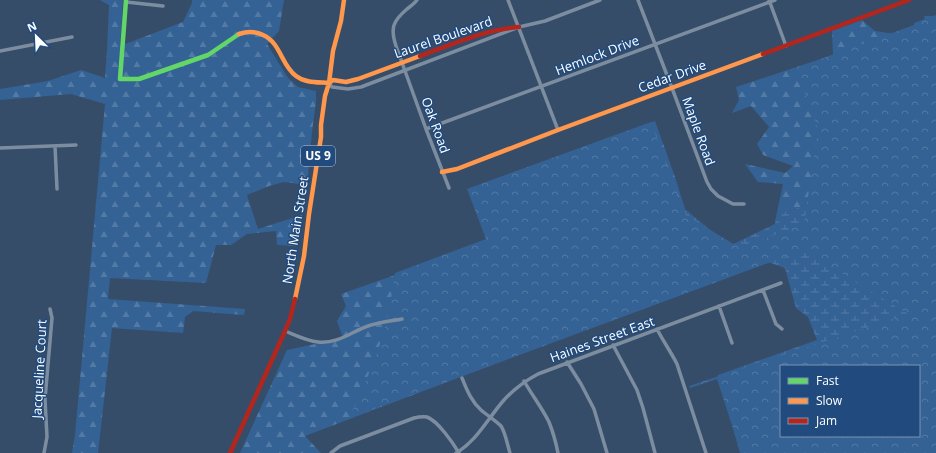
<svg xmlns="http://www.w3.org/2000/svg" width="936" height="453" font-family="'Open Sans',sans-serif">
<defs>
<pattern id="forest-firs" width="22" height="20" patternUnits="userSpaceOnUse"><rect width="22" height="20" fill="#346295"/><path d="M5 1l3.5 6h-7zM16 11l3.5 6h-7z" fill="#527aa5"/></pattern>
<pattern id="wetland-marsh" width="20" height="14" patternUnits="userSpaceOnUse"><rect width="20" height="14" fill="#346295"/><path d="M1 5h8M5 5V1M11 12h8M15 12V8" fill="none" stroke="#527aa5"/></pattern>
<pattern id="park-crowns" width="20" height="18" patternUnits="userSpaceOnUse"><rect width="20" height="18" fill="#346295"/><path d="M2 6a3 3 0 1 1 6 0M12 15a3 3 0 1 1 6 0" fill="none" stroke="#527aa5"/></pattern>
</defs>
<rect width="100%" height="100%" fill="#364d69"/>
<path fill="url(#forest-firs)" d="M100,0H123L120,46L183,22L192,3V0H284L279,31L267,44L288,78L298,87L316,91V101L312,132L307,185L284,182L269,186L247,195L258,229L302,215L298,246L277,245L276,231L247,234L231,245H216L206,283L110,278L108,299L245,309L244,315L193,311L185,317L183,333L112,328L98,453H72L75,435L105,104L71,94L0,100V89L48,81L81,70L105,78L107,50L109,5Z
M924,16H936L845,188L776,217L783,184L758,182L745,164L785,173L793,166L763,155L757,144L769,127L751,106L732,113L739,100L736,87L833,55L832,31L862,20L875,31L908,36L927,28Z
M655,121L676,180L685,209L684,212L497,363L305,436L321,453H240L287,350L343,338L337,321L346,306L341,294L395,275L489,239L562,156Z"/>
<path fill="url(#wetland-marsh)" d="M845,188L936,322L781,366V436L809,453H740L718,375L817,340L808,317L796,308L785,268L768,262L704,270L684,212L685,209L729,246L775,224L776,217Z"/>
<path fill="url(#park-crowns)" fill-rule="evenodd" d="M936,15V453H741L717,379L690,388L689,386L908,314L803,250L349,418C358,398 368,377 376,356C386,329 391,301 395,273L486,239L467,189L651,122L684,214L740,248L804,224L818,130L796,68L914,25V23ZM781,366H919V436H781Z"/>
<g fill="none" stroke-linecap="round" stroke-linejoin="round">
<path stroke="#7c8da0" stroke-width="3.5" d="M417,0C414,4 411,6 407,9C393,21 390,28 396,46L426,129L449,188
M508,0L558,130
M638,0L672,88L707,182L711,189L718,196L733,204H744
M769,0L786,46
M126,2L163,6
M0,51L72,37
M329,83L332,87L348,89L361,87L519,27L545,21L600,0
M426,129L775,0
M55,146L57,189
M0,148L76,145
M763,290L776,324L782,329
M719,306L732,343
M657,329C663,341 671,352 677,364L706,453
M285,331C295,335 307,341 318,342C338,344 351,332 368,326C379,322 391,321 402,319
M613,345L637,390L643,408L655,453
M567,362L581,384L594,409L607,453
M462,378C467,390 471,401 481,410C488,416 495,420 501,426C506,434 507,444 510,453
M524,381C532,395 542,408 549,422C553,432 556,443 558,453
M44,453L47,437L45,399L52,318L50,309
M331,453L340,446L348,443L414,418C418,417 422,416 427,417C438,421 453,443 459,453
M456,453C477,441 488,418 504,400C514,389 525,381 538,374L781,283"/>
<path stroke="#63d668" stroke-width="4.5" d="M126,0L120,79H139L208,55L239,34"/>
<path stroke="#ff974d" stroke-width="4.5" d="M239,34C248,31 255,31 263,35C281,43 281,65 296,76C305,83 318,82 329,83L333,80L346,82L358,79L420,56
M442,172L457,169L558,130L763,54
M295,299L304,256L309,214L321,137V125L325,96L329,83L333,51L341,21L344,0"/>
<path stroke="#b3261e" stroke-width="4.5" d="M763,54L909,0
M420,56C453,44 484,30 519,27
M230,453L285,331L290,319L295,299"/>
</g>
<g text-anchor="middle" stroke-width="3" stroke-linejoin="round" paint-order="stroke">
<rect fill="#214b7e" stroke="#bcc9d8" stroke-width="1" x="301" y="146" width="34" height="20" rx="3"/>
<g font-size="12" font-weight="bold" fill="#fff">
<text x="318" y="160">US 9</text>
</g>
<g font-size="13" fill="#fff" stroke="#214b7e">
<text transform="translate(443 37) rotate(-19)" y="5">Laurel Boulevard</text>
<text transform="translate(597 55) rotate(-21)" y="5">Hemlock Drive</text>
<text transform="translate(672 76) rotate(-20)" y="5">Cedar Drive</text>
<text transform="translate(436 125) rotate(70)" y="5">Oak Road</text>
<text transform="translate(699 131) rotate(70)" y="5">Maple Road</text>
<text transform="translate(295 230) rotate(-81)" y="5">North Main Street</text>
<text transform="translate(602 339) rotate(-20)" y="5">Haines Street East</text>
<text transform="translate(39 369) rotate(-87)" y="5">Jacqueline Court</text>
</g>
</g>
<rect x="780" y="365" width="140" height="72" fill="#214b7e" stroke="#7a93b2"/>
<rect x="788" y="378" width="20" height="6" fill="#63d668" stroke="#7a93b2"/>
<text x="816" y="385" font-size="12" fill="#ffffff">Fast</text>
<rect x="788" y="398" width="20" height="6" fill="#ff974d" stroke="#7a93b2"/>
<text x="816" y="405" font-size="12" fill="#ffffff">Slow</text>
<rect x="788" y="418" width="20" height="6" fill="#b3261e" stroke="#7a93b2"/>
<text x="816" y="425" font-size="12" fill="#ffffff">Jam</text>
<g transform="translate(36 36) rotate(336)" stroke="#214b7e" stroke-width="3" paint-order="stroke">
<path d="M0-3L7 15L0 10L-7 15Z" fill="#ffffff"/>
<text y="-6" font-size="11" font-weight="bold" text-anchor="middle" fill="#ffffff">N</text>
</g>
</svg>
